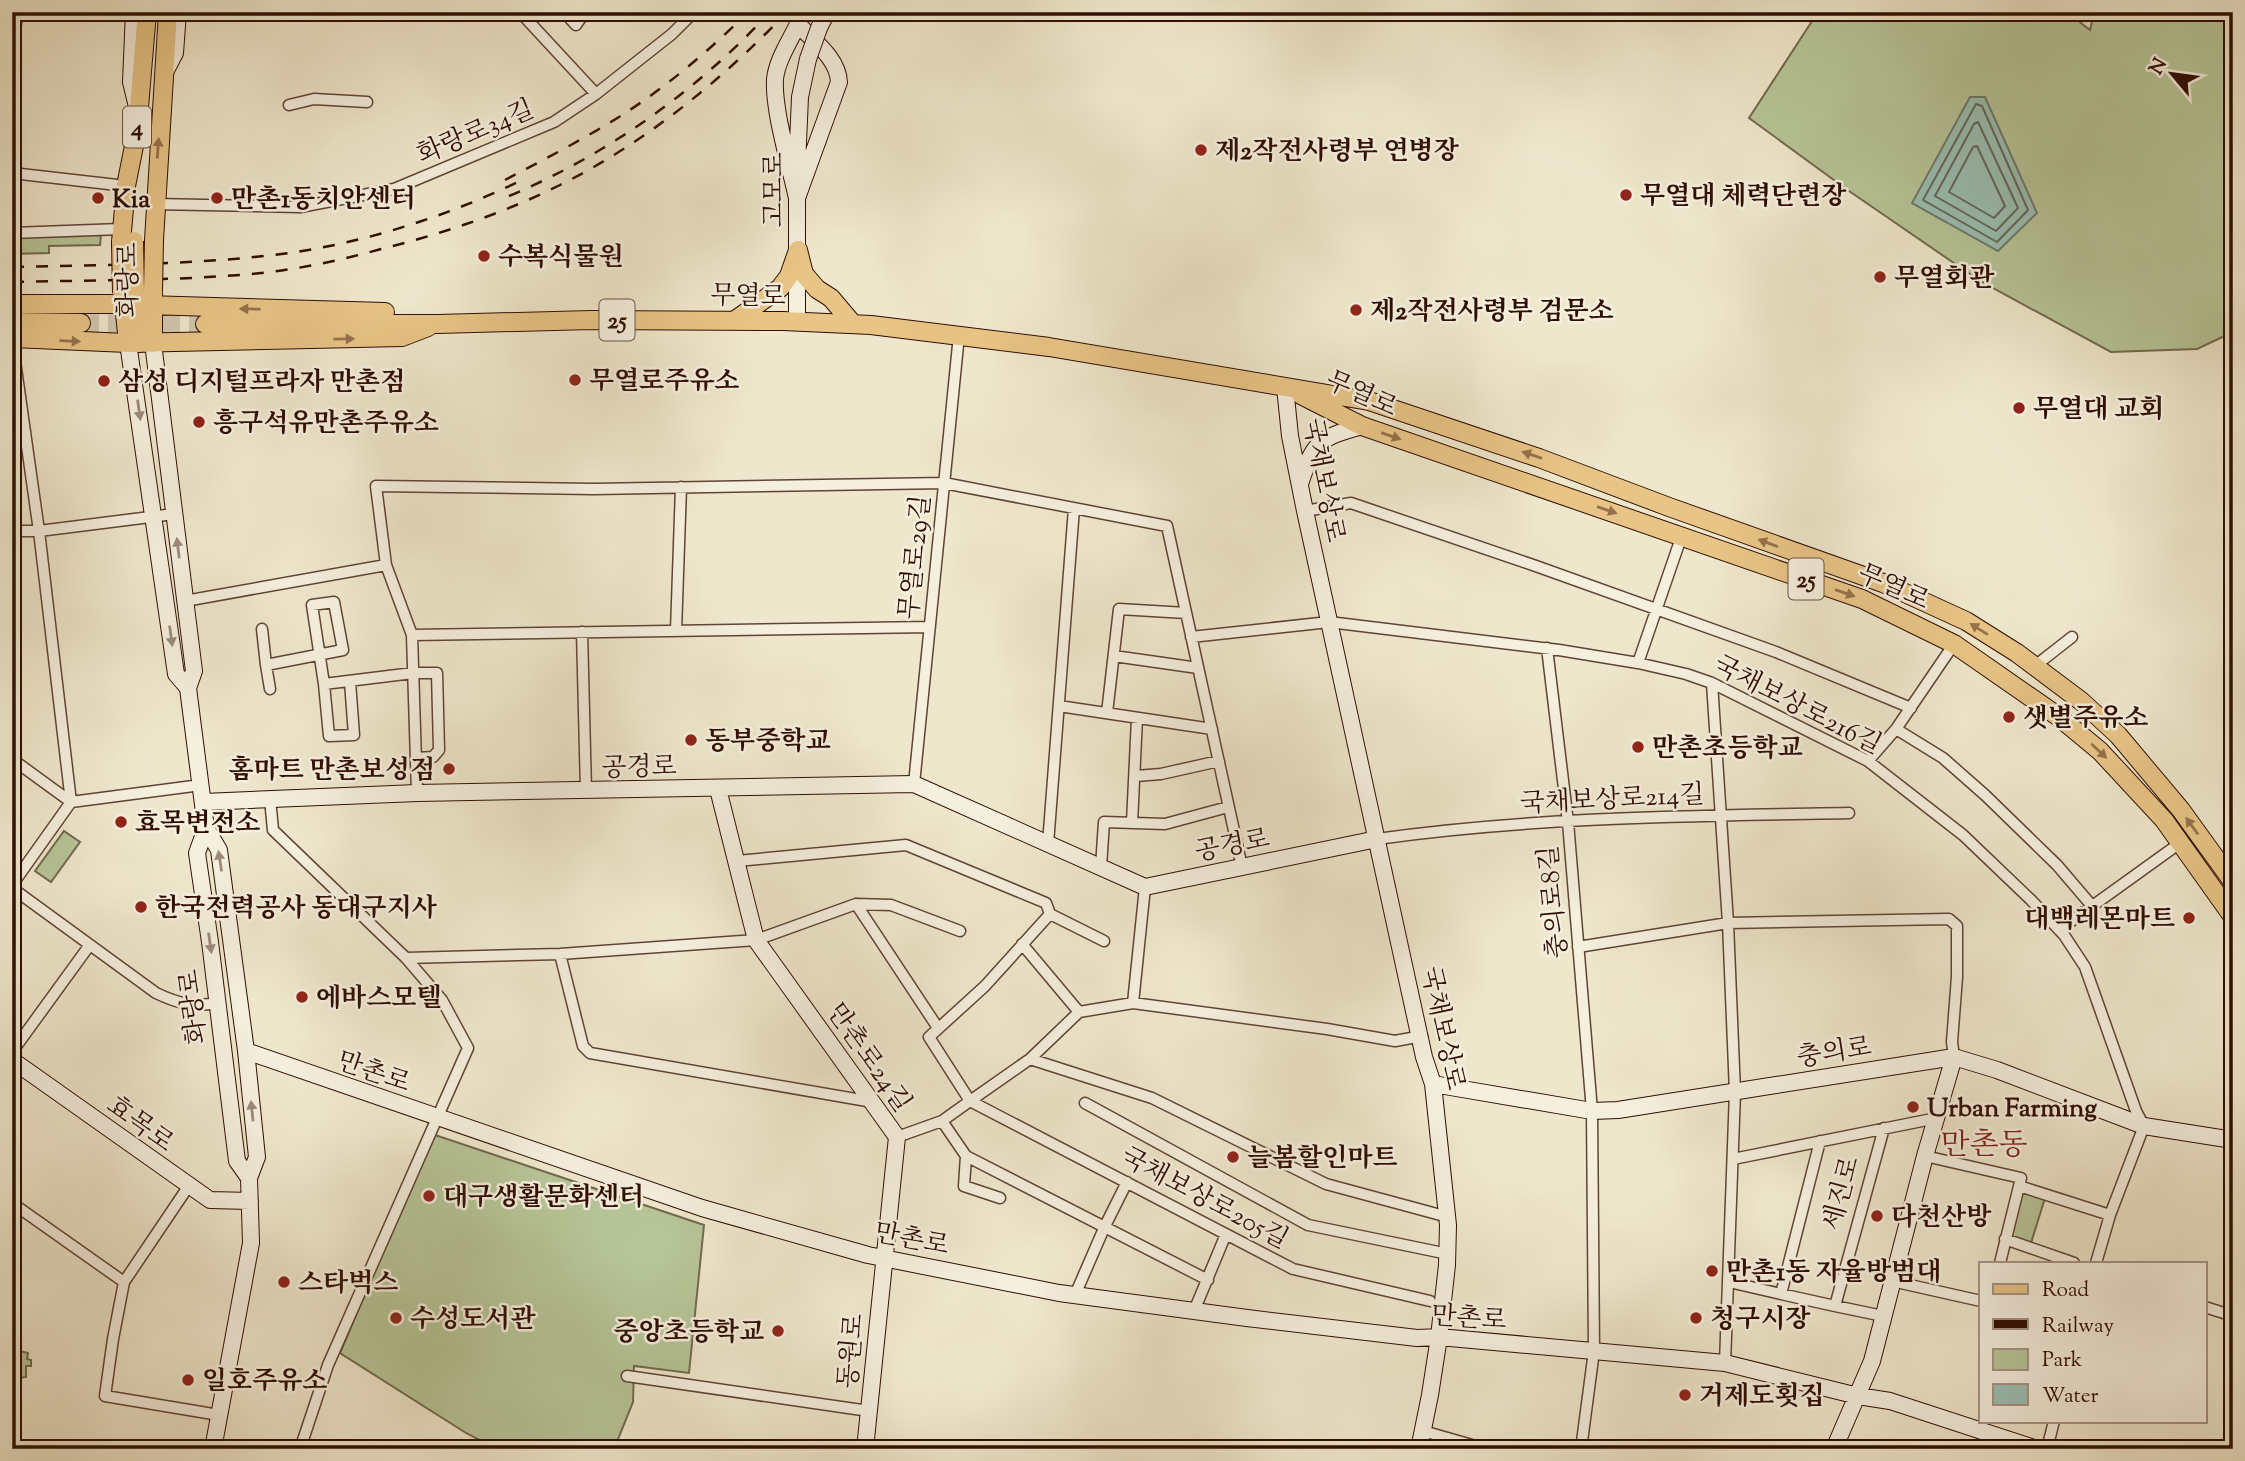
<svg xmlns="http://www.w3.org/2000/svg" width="2245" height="1461" font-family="'Sorts Mill Goudy','Noto Serif KR',serif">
<rect width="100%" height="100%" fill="#efe7cc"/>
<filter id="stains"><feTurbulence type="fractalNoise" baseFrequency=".00286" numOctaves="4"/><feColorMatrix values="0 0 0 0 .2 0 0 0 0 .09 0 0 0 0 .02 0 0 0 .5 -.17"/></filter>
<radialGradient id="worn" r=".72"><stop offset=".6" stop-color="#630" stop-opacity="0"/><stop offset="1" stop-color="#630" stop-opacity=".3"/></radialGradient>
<path fill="#b7c699" stroke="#736a4e" stroke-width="2" d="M1818,12H2067L2090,30L2094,12H2233V332L2197,349L2111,352L1980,281L1849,191L1749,118Z
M101,234L100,245L49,246V253L12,254V238Z
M64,831L80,842L51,882L35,871Z
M432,1134L704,1225L689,1373L634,1366L633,1402L614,1449H490L491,1446L466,1433L340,1353Z
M2021,1190L2045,1198L2031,1243L2009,1236Z
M15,1350L28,1353L27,1359L31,1360V1366H26V1377L19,1378L12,1367Z"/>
<path fill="#9ac0b4" stroke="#6f796d" stroke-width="2" d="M1970,97H1985L2037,213L1998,251L1912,203Z"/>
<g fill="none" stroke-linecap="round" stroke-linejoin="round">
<path stroke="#64675b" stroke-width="2" d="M1976,104L1982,106L2028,210L1997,242L1923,200Z
M1978,122L2018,208L1996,231L1935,196L1974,124Z
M1977,146L2005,206L1994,218L1949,192L1973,147Z"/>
<path stroke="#d2c6ae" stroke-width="10" stroke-dasharray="10 5" stroke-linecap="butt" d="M788,12L795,20"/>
<path stroke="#d2c6ae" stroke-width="18" stroke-dasharray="18 9" stroke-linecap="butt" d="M81,323L205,324"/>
<g stroke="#5f4434" stroke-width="13">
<path id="street" d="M520,12L596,94
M564,12L576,25L585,12
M12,63L17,12
M289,105L314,99L367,102
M12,173L126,186
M154,204L300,207L394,189L554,122L596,94L672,34L694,12
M12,233L121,229
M12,340L39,531L71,802L12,885
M1305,511L1351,503L1533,565L1776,652L1911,708
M12,531H39L174,514
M386,565L376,486L594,489L944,483L1167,526L1242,867
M185,601L386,565L412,635L417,793
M262,629L266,665L343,650L334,602L312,605L324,684
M676,631L681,487
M582,632L586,791
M412,635L930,627
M1191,637L1329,622L1559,650L1638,663L1686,674L1712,683L1868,761L1963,835L2031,900L2064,935L2085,967L2136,1111L2144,1126L2110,1215L2096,1263
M1547,648L1568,822L1592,1111L1594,1351L1581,1449
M1114,656L1198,668
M1638,663L1682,535
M266,665L270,689
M2035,666L2072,637
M350,682L354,735L329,736L324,684L413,673H437L439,750L433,757L416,758
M1712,683L1728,923L1735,1092L1725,1363
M1059,706L1212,729
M1107,713L1119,609L1186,613
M1896,729L1943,758L1985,795L2057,865L2092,906
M12,759L71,802L201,785
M1868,761L1896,729L1954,644
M1136,776L1161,774L1219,761
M914,784L959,335
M270,799L273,830L406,958L442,1000L468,1048L328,1365L300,1449
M1132,823L1137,718
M1377,839C1533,817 1692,816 1849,813
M1048,844L1074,508
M737,861L906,845L1046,903L1050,914L1104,941
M1101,867L1104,822L1165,824L1228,807
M12,888L156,993C179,1004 193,1007 218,1003
M856,904L938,1028
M1050,914L985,986L929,1037L970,1101L1293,1269L1430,1301
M2059,930L2180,843
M1022,944L1079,1012
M1578,947L1728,923L1949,919L1957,926V977L1952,1042L1954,1057
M560,954L583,1046L590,1053L873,1102
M406,958L560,954L756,940L856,904L891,905L960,931
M1133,1003L1145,887
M12,1052L89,946
M1030,1059L1152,1098L1326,1184L1448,1217
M1085,1103L1308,1225L1448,1254
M942,1121L966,1156L1208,1280
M897,1137L942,1121L970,1101L1030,1059L1079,1012L1133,1003L1327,1029L1395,1041L1422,1036
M966,1156L964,1186L1000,1198
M1925,1156L2021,1178L2000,1263
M1733,1159L1937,1118
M2019,1186L2110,1215
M12,1203L124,1282L113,1339L105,1396L219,1415
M2005,1239L2074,1263
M1892,1281L1981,1301
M124,1282L188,1187
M1729,1282L1781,1294L1820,1141
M1781,1294L1835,1306
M1075,1295L1105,1226L1127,1182
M2205,1307L2233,1316
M1194,1311L1226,1234
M1883,1316L1835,1306L1884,1128
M627,1376L869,1411
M1423,1431L1486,1449
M2047,1449L2054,1421"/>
</g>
<g stroke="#2f0e02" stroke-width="18">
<path id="secondary" d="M134,12L131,82L137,107
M798,24C813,41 838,58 839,82L797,198C790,166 773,110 775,79C777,60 790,41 798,24Z
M819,28L827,12
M165,72L175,53L178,12
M797,165L800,97L808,59
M797,188V322
M128,343L176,674L188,688
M153,343L194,671L188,688L206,828L219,850L246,1051L257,1157L249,1178L251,1243L213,1449
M1285,387L1290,436L1305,511L1424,1057L1433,1084L1448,1225L1447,1265L1439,1337L1430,1395L1419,1449
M1300,484C1314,441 1319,438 1362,426
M718,789L756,940L897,1137L865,1449
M203,802L417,793L914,784L1145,887L1377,839
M206,828L197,853L210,942L237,1161L249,1178
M246,1051L702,1208L868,1255L1059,1293L1247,1318L1417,1338L1439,1337L1725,1363L1858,1396L1890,1401L2037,1449
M12,1060L210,1200L250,1201
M1433,1084L1592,1111L1618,1110L1954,1057L1997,1070L2144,1126L2233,1140
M1834,1449L1872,1361L1925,1156L1954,1057"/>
</g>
<g stroke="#2f0e02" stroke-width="20">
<path id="primary" d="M154,240L168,12
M121,242L126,186L137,131L147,12
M798,250L804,274L817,289L831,298L853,324
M123,294L128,343
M136,294L140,343
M12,304H112L385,312
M734,321L780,288L789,276L798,250
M12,322L81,323
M205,324H438L591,320L783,321L871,325L1049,347L1369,401L1539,458L1669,507L1883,583L1966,621L2017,653L2081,701L2118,735L2181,810L2233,882
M12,338L128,343L402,337L428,327
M153,343V294
M1301,395L1362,426L1862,599L1954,644L2059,717L2100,751L2164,820L2233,917"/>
</g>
<use href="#street" stroke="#f5efde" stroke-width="10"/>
<use href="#secondary" stroke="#f5efde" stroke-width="16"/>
<use href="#primary" stroke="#e8c486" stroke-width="18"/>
<path stroke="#2f0e02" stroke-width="2.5" stroke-dasharray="12 12" stroke-linecap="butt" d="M505,180C543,160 582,140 619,117C665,88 709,51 748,12
M509,196C607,155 698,90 770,12
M12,267C105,265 198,265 289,253C367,242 447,216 518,182
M12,282C92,280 172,281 251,274C295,270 338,261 381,249C442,234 504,213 560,185C645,143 722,80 787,12"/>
<g stroke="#2f0e02" stroke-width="18" stroke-linecap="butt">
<path id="secondary-bridge" d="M808,59L819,28"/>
</g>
<g stroke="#2f0e02" stroke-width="20" stroke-linecap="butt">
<path id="primary-bridge" d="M134,241L135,291
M121,242L122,293
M153,292L154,240"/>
</g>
<use href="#secondary-bridge" stroke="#f5efde" stroke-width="16"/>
<use href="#primary-bridge" stroke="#e8c486" stroke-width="18"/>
</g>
<defs><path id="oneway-solid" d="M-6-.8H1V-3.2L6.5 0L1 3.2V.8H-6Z" transform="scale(1.75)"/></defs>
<g fill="#95724b">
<use href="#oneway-solid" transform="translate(158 148) rotate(-86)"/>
<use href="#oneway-solid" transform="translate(250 309) rotate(-179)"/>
<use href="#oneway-solid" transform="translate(344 339) rotate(-1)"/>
<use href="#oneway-solid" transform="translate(70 341) rotate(2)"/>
<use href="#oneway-solid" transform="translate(1391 436) rotate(19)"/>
<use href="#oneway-solid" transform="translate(1532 455) rotate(-161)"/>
<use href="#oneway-solid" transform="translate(1607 510) rotate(19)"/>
<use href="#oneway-solid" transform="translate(1768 543) rotate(-160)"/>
<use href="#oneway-solid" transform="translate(1845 593) rotate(19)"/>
<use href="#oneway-solid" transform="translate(1979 629) rotate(-148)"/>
<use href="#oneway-solid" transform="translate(2099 751) rotate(43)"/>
<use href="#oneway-solid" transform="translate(2192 826) rotate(-126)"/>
</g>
<g fill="#9c8a7b">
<use href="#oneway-solid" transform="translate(139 410) rotate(82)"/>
<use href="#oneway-solid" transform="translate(178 548) rotate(-97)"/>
<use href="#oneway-solid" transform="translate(171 636) rotate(82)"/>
<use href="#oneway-solid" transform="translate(220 861) rotate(-99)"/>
<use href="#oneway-solid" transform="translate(210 943) rotate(82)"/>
<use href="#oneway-solid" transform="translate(252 1111) rotate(-96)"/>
</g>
<g fill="#8f2418" stroke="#f5efde" stroke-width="2.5">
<circle cx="1201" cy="150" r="7"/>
<circle cx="1626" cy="195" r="7"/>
<circle cx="98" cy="198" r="7"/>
<circle cx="217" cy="198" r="7"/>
<circle cx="484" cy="256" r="7"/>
<circle cx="1880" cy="277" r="7"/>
<circle cx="1356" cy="310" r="7"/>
<circle cx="575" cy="380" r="7"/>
<circle cx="104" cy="381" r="7"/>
<circle cx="2019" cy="408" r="7"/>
<circle cx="199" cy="422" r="7"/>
<circle cx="2009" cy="717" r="7"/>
<circle cx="691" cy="740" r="7"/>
<circle cx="1638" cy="747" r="7"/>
<circle cx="449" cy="769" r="7"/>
<circle cx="121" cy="822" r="7"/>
<circle cx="141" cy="907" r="7"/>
<circle cx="2189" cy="918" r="7"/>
<circle cx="302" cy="997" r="7"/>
<circle cx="1913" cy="1107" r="7"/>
<circle cx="1233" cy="1157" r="7"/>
<circle cx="429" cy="1196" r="7"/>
<circle cx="1877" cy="1216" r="7"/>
<circle cx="1712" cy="1271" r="7"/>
<circle cx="284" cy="1282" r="7"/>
<circle cx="396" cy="1318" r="7"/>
<circle cx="1696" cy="1318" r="7"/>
<circle cx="778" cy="1331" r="7"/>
<circle cx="188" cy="1380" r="7"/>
<circle cx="1685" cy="1395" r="7"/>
</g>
<g text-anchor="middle" stroke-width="5" stroke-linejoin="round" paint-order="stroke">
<g fill="#f5efde" stroke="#6a5244" stroke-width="2">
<rect x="123" y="106.5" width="28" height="41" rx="5"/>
<rect x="599.5" y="299.5" width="35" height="41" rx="5"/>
<rect x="1788.5" y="558.5" width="35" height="41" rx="5"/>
</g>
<g font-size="24" font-weight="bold" fill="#2f0e02">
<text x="137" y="135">4</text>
<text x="617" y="328">25</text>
<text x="1806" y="587">25</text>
</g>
<g font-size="26" fill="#2f0e02" stroke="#f5efde">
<text transform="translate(475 131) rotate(-23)" y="9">화랑로34길</text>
<text transform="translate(773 190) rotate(-90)" y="9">고모로</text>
<text transform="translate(127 280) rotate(-90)" y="9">화랑로</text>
<text transform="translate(748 295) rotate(1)" y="9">무열로</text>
<text transform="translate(1362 393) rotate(24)" y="9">무열로</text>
<text transform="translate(1325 480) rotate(79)" y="9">국채보상로</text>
<text transform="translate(914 557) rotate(-84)" y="9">무열로29길</text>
<text transform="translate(1894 586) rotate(24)" y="9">무열로</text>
<text transform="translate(1798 704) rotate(27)" y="9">국채보상로216길</text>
<text transform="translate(639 766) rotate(-1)" y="9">공경로</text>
<text transform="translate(1612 798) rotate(-3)" y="9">국채보상로214길</text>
<text transform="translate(1232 844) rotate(-11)" y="9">공경로</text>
<text transform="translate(1552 902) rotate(-95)" y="9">충의로8길</text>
<text transform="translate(192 1007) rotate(-97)" y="9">화랑로</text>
<text transform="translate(1444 1028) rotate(78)" y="9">국채보상로</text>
<text transform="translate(1834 1051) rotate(-9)" y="9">충의로</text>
<text transform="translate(870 1057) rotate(55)" y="9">만촌로24길</text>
<text transform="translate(374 1071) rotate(19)" y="9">만촌로</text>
<text transform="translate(141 1123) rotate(36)" y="9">효목로</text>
<text transform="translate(1840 1193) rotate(-75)" y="9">세진로</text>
<text transform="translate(1205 1197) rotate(28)" y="9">국채보상로205길</text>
<text transform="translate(912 1238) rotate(11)" y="9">만촌로</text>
<text transform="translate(1469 1317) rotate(4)" y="9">만촌로</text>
<text transform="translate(850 1351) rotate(-85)" y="9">동원로</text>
</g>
<g font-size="26" font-weight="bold" fill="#2f0e02" stroke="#f5efde" text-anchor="start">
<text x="1215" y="159">제2작전사령부 연병장</text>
<text x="1640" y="204">무열대 체력단련장</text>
<text x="112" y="207">Kia</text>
<text x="231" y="207">만촌1동치안센터</text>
<text x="498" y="265">수복식물원</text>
<text x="1894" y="286">무열회관</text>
<text x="1370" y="319">제2작전사령부 검문소</text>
<text x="589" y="389">무열로주유소</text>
<text x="118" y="390">삼성 디지털프라자 만촌점</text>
<text x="2033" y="417">무열대 교회</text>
<text x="213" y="431">흥구석유만촌주유소</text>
<text x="2023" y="726">샛별주유소</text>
<text x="705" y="749">동부중학교</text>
<text x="1652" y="756">만촌초등학교</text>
<text x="435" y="778" text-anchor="end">홈마트 만촌보성점</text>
<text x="135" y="831">효목변전소</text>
<text x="155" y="916">한국전력공사 동대구지사</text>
<text x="2175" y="927" text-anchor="end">대백레몬마트</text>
<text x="316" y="1006">에바스모텔</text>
<text x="1927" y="1116">Urban Farming</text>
<text x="1247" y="1166">늘봄할인마트</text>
<text x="443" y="1205">대구생활문화센터</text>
<text x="1891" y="1225">다천산방</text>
<text x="1726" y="1280">만촌1동 자율방범대</text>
<text x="298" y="1291">스타벅스</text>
<text x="410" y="1327">수성도서관</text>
<text x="1710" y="1327">청구시장</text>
<text x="764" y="1340" text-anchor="end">중앙초등학교</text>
<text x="202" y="1389">일호주유소</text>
<text x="1699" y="1404">거제도횟집</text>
</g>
<g font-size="30" fill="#7a1f14" stroke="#f5efde">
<text x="1984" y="1154">만촌동</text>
</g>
</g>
<rect width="2245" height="1461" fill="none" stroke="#efe7cc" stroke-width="42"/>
<rect x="14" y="14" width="2217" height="1433" fill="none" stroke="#2f0e02" stroke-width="3.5"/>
<rect x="21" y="21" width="2203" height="1419" fill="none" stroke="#2f0e02" stroke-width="2"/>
<rect x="1979" y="1262" width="228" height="161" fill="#f5efde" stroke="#a69586" stroke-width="2"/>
<rect x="1993" y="1284" width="35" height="10" fill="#e8c486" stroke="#a69586" stroke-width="2"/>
<text x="2042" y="1296" font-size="21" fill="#2f0e02">Road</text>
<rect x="1993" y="1319" width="35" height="10" fill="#2f0e02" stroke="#a69586" stroke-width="2"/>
<text x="2042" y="1332" font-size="21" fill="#2f0e02">Railway</text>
<rect x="1993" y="1349" width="35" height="21" fill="#b7c699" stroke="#a69586" stroke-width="2"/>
<text x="2042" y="1366" font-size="21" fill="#2f0e02">Park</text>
<rect x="1993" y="1384" width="35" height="21" fill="#9ac0b4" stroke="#a69586" stroke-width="2"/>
<text x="2042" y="1402" font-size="21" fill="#2f0e02">Water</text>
<g transform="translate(2172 74) rotate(299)" stroke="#f5efde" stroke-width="5" paint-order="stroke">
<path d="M0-5L12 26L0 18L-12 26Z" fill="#2f0e02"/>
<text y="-10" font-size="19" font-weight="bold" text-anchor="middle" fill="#2f0e02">N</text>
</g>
<rect width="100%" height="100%" filter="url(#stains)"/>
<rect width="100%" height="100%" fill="url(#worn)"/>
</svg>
